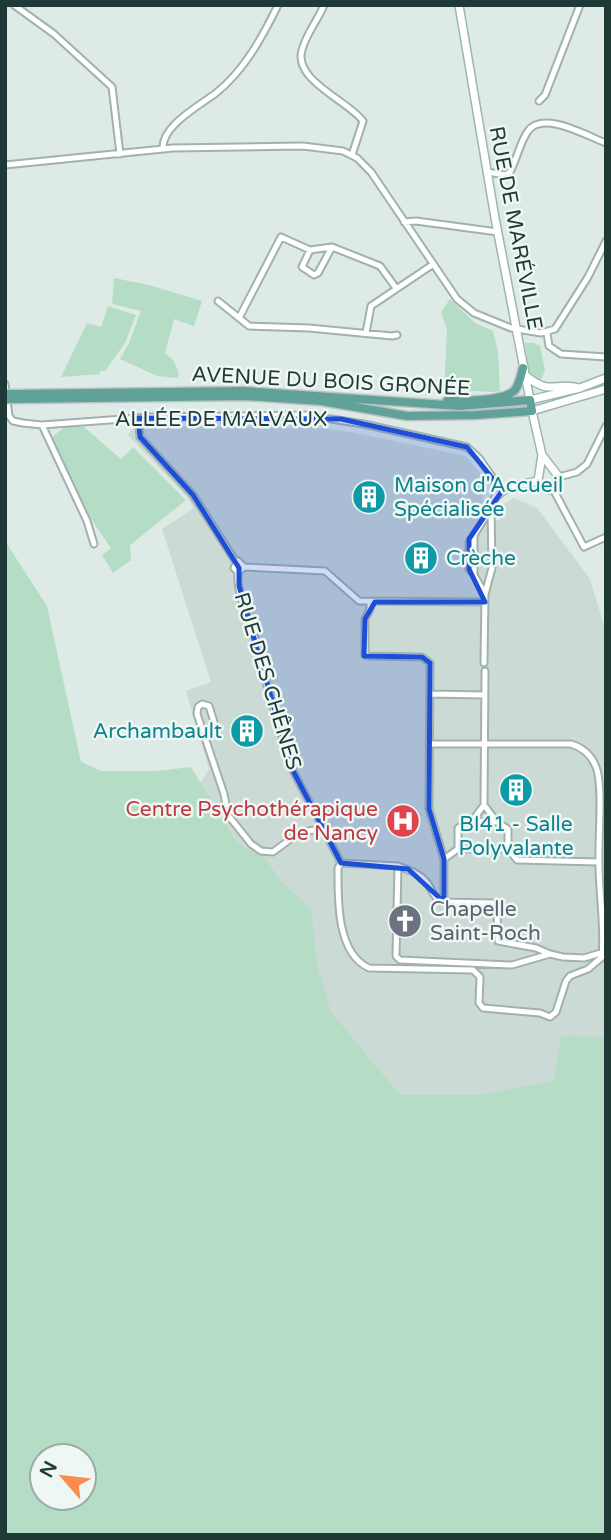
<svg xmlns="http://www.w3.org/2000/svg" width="611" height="1540" font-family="'Varela Round',sans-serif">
<rect width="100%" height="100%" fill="#deeae6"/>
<path fill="#ccdad5" d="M134,426L319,428L350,432L466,456L485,480L481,513L491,520H499L504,504L514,498L537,508L590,579L606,632V1137L413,1175L197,788L209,769L186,691L211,682L162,529L194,508L187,497L128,435Z"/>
<path fill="#b5ddc5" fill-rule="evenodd" d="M114,278L149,285L202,301L194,326L174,319L165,353L174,361L179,374L177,378L157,376L120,359L129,343L141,311L112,304Z
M450,299L475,323L493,331L498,352L500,391C491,393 484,391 475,391C463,391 455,396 444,394L447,330L441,312Z
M108,306L136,315L125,343L105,371H100V374L61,377L87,323L101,327Z
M525,343H534L540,346L545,370L540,383L529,371Z
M65,427H84L121,459L133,447L186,500L130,545L131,560L113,573L102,555L111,548C94,524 53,464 53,436Z
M5,541L47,606L81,762L101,771H155L191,767L237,843L266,859L280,880L311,909L317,966L331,1012L400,1095H479L554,1081L561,1036L606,1037V1535H5ZM42,1456H84V1498H42Z"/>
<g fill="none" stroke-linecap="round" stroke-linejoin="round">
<g stroke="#a1b2ae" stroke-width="9">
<path id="street" d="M14,5L54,34L112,87L120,154
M324,5C318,20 306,34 302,50C293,80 347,100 363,121L352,155
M539,101L545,95L580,5
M163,149C161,126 199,106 216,93C244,71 263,36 278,5
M5,165L173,148L303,146L343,151L357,158L371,172L457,299L474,313L511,328L541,333L555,329L588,277L606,241
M487,172L506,175L510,172C517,159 520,142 528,131C543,110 587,136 606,143
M404,222L416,221L498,232
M310,250L302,267L314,275L318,273L332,247
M218,301L249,326L309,328L392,336L397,335
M239,318L281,237L310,250L332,247L380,266L396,288
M366,333L371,306L432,265
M547,333L549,346L561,354L606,357
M5,384L9,416L13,421L23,423L42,425L150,417L305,415L364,424L467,447L479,458L502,491
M138,418L140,437L193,495L236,562
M42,425L87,521L94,544
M559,477L577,472L587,464L606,426
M553,489L584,547L606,537
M244,567L325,571L359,601L485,602
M238,572L244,567L238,561L234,568L238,572C235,602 264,646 265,679L291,767L341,863
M473,574L469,569V543L474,535
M485,594L474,575V535L491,508
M370,602V609L365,619V655L369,656L422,657L430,663L429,809L444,859V902
M484,663L485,594L492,568L491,507
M430,694L484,695
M214,722L209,706L202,704L198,707L197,714L224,794L228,815L251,844L261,851L273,852L300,832L322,829
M484,805L485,671
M470,821L497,822
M458,849V828L475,817L484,805
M508,849L517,860L598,862
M444,859L458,849H508V829L497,822L484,805
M341,863L338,868C338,898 336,953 369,968L473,970L480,977L479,1003L483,1008L540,1013L550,1017L556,1012L566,981L570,976L588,969L602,957C605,926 599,895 599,864C598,840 603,791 597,770C593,757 584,748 571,744H429
M341,863L398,866C409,870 421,874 428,884C432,891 434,897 441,902L492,903L497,911L498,941L536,948L550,954
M398,866L396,956L400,960L512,965L550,954L563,957L584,958L604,952"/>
</g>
<g stroke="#9db6b0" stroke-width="10">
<path id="secondary" d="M459,5L495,218L530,400L580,388L606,378
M525,375C551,397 554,381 579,388
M538,481L541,487L550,490L558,484L559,477L542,455L532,411L606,389
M538,481L542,455
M491,507C496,486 520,485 538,481"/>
</g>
<g stroke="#bcc4c3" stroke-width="11">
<path id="primary" d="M15,394L244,391L460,406L530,400L532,411L476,415L407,416L321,401L245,396L15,399
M447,401C463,401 504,402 515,390C520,383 521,375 523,368"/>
</g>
<use href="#street" stroke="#fff" stroke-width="5"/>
<use href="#secondary" stroke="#fff" stroke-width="7"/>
<use href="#primary" stroke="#60a299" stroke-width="8"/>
<g stroke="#bcc4c3" stroke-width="11" stroke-linecap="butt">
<path id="primary-bridge" d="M5,394H15
M5,399H15"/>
</g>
<use href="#primary-bridge" stroke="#60a299" stroke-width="8"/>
</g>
<path fill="#1d4ed8" fill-opacity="0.2" stroke="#1d4ed8" stroke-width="5" stroke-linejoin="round" d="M138,418L341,419L467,447L498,485L502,491L469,539V569L485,602H375L365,619L364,656L422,657L430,663L429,809L444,859V902L408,869L341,863L291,767L239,586V568L193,495L140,437Z"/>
<defs>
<g id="building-disc" transform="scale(1.75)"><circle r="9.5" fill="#0f9aa8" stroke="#eef7f4"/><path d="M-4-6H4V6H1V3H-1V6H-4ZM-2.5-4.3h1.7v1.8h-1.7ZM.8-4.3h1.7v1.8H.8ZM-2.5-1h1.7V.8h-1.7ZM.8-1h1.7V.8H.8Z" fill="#fff"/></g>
<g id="hospital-disc" transform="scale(1.75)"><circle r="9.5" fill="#e0444e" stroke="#eef7f4"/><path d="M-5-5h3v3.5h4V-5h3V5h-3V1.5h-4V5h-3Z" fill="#fff"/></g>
<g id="church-disc" transform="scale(1.75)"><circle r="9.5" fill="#6b7280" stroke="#eef7f4"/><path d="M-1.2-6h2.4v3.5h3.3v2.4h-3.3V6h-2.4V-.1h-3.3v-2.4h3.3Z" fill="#fff"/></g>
</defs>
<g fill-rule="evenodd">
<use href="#building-disc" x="369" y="497"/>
<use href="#building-disc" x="421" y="558"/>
<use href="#building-disc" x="247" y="731"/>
<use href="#building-disc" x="516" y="790"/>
<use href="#hospital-disc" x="403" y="821"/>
<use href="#church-disc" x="405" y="921"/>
</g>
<g text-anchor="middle" stroke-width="5" stroke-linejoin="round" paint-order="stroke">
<g font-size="21" fill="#1f3a36" stroke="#eef7f4">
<text transform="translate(516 228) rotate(79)" y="7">RUE DE MARÉVILLE</text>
<text transform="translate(331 381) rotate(3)" y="7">AVENUE DU BOIS GRONÉE</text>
<text x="221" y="426">ALLÉE DE MALVAUX</text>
<text transform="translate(268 681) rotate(73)" y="7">RUE DES CHÊNES</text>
</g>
<g font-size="21" fill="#0d838f" stroke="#eef7f4" text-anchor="start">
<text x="394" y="492">Maison d'Accueil<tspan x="394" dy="24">Spécialisée</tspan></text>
<text x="446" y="565">Crèche</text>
<text x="222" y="738" text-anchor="end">Archambault</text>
<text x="516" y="831" text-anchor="middle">BI41 - Salle<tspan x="516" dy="24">Polyvalante</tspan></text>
</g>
<g font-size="21" fill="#be3a42" stroke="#eef7f4" text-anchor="end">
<text x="378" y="816">Centre Psychothérapique<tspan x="378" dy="24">de Nancy</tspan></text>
</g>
<g font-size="21" fill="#5b616d" stroke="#eef7f4" text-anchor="start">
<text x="430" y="916">Chapelle<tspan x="430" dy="24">Saint-Roch</tspan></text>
</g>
</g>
<rect width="611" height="1540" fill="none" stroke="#1f3a36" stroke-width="14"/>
<g transform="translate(63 1477) rotate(298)"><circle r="33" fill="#eef7f4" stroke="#9baba8" stroke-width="2"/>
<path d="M0-5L12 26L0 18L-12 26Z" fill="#f88d4e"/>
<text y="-10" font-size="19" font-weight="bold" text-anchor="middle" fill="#1f3a36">N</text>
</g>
</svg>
